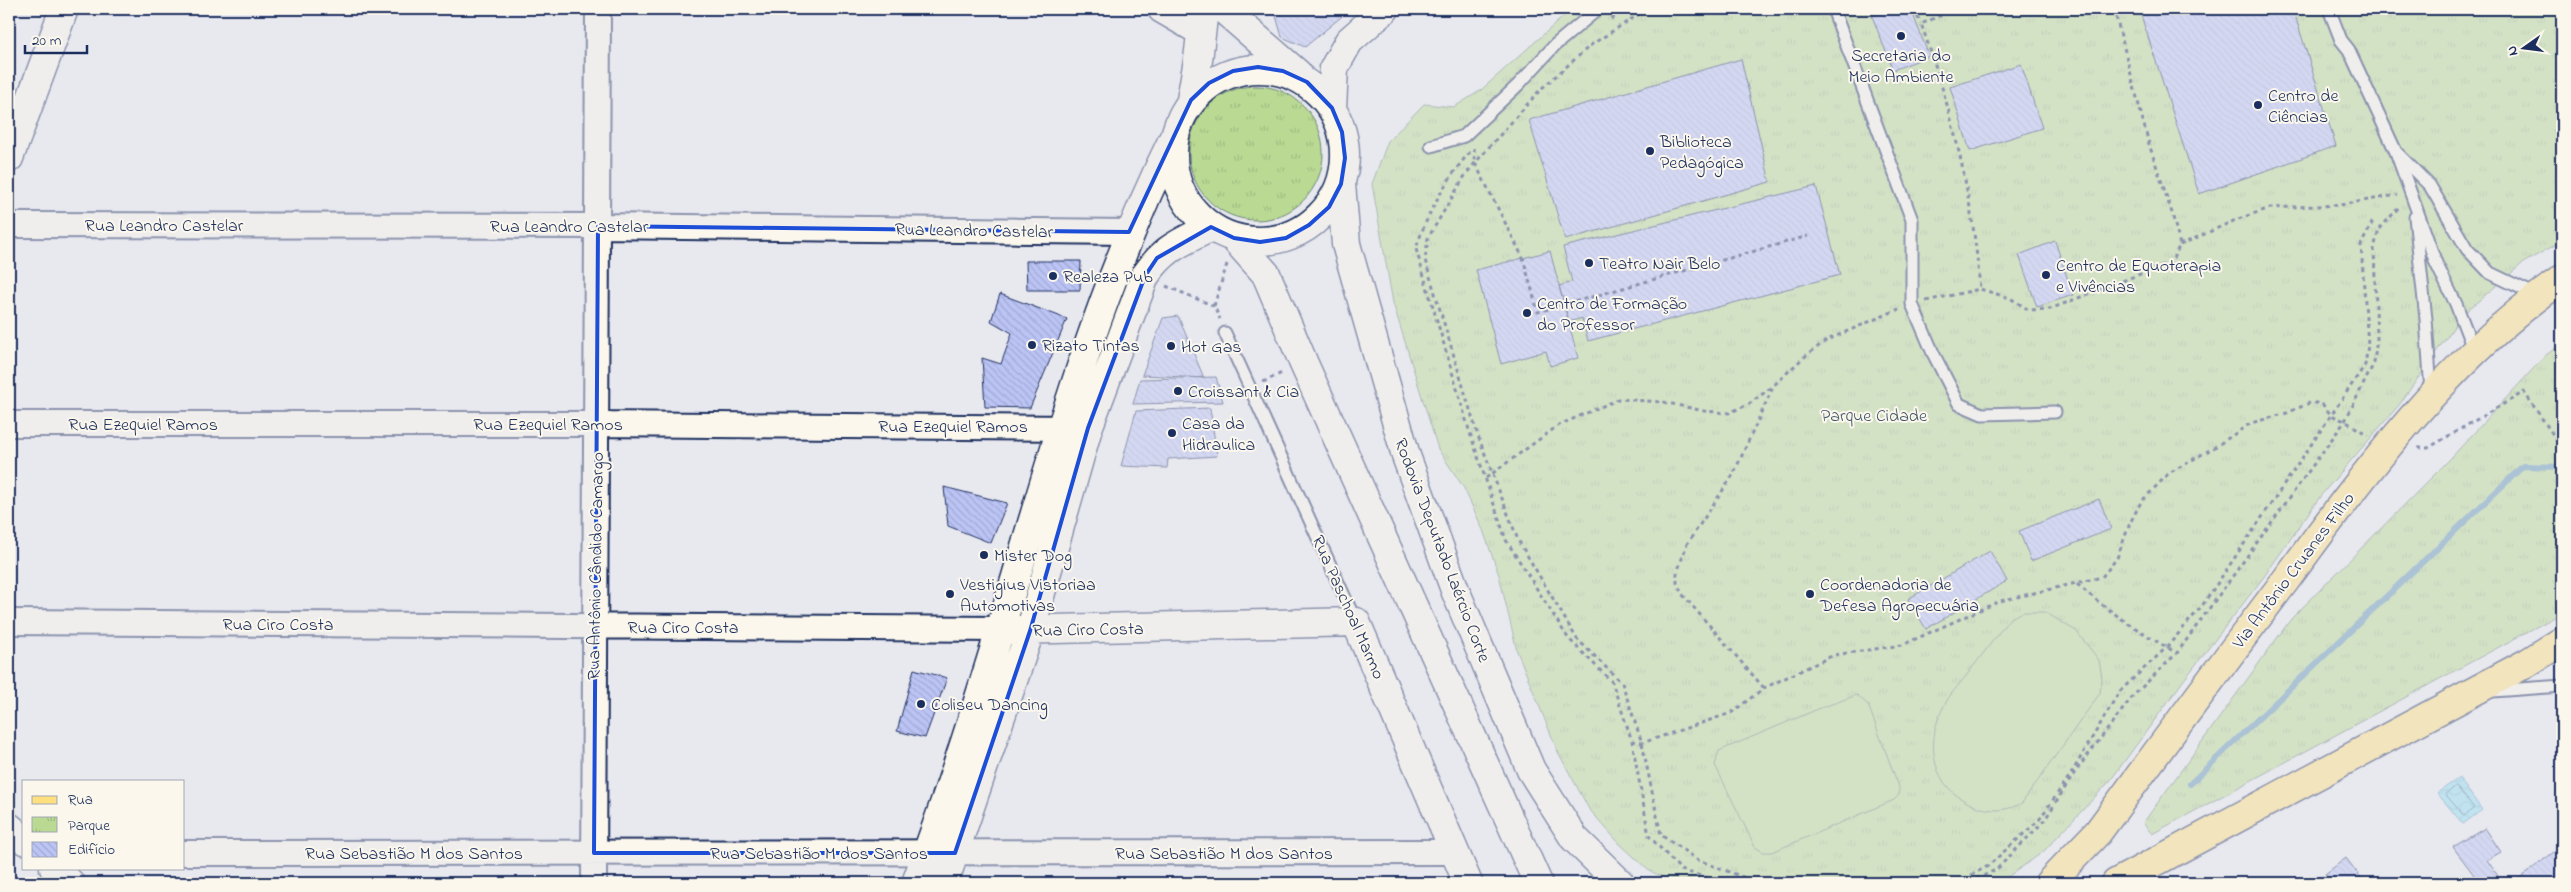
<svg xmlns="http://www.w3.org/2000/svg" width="2571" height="892" font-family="'Indie Flower',sans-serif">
<defs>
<pattern id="park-tufts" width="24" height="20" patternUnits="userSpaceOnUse" patternTransform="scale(1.25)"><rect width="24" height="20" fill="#bada93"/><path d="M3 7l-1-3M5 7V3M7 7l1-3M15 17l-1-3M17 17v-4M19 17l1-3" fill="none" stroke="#9fbb81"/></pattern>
<pattern id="water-waves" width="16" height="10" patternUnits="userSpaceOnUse" patternTransform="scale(1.25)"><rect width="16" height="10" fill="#91def0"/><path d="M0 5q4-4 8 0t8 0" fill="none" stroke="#7cbfd0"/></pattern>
<pattern id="building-back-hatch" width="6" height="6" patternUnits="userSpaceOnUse" patternTransform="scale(1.25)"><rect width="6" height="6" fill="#bcc4f5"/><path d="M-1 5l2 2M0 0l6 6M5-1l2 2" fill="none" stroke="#a1a9d4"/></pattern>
</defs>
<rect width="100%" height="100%" fill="#e8e8ef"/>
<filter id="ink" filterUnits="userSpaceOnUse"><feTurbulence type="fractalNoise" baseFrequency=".02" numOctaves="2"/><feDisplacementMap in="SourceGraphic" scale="10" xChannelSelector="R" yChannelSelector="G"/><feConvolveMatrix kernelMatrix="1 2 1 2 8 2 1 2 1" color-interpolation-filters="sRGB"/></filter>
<g filter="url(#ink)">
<path fill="url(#park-tufts)" stroke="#6a8478" d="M1572,9H2562V241L2523,263L2463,314L2399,405L2322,494L2263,578L2183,681L2110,781L2043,852L1999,883H1675L1648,870L1619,843L1589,809L1558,752L1517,651L1499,575L1483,530L1464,488L1438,449L1393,303L1372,184L1388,141L1424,104L1454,107L1480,91Z
M1189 153a67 67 0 1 1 134 0a67 67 0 1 1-134 0Z
M2562,343V613L2152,834L2143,823L2291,619L2448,461L2545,356Z"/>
<path fill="#bada93" stroke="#6a8478" d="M2023,612H2045L2076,631L2099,660L2102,678L2100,693L2022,803C2003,813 1984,812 1965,801C1929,781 1926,737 1945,704C1950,694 1959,685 1966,676C1981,657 1995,637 2010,618Z
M1857,695L1868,705L1899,787V795L1894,800L1772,852H1763L1755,847L1715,765L1719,751L1818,709Z"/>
<path fill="url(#water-waves)" stroke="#6298b6" d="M2459,778L2482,810L2463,824L2437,793Z"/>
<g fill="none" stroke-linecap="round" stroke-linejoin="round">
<path stroke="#4a7598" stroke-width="1" d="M2456,786L2474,808L2464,816L2446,795Z"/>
<path stroke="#6298b6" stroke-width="6" d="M2190,784L2523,466L2562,467"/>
</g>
<path fill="url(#building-back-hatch)" stroke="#1b2f5e" d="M1274,9H1346L1347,12L1305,47L1282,37Z
M1890,9H1911L1929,56L1893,70L1872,16Z
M2139,9H2293L2336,146L2199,194Z
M1741,59L1770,182L1565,240L1529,120Z
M2021,64L2042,128L1970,151L1950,87Z
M1816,186L1840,275L1588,341L1582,318L1569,322L1559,286L1572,282L1563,247Z
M2055,241L2073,295L2037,307L2019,255Z
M1550,251L1578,358L1550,366L1546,351L1501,364L1476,270Z
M1026,261H1081L1080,290H1027Z
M1000,294L1067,319L1030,408L985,407L982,358L1001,364L1012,333L991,321Z
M1178,316L1204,378L1142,375L1163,318Z
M1216,377L1223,402L1133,404L1140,379Z
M1210,408L1217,456L1168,459L1167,468L1121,466L1136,411Z
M944,487L1007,503L991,543L948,526Z
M2099,499L2111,529L2031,561L2019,531Z
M1990,551L2007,581L1926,629L1908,599Z
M914,669L947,678L925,738L897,731Z
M2485,828L2501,852L2487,860L2498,876L2485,883H2480L2453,847Z
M2562,846V883H2519L2517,880Z
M2346,858L2365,883H2332L2325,874Z"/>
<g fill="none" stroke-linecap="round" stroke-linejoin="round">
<g stroke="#1b2f5e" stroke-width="15">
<path id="lane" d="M1833,9L1912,220V304L1933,353L1959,404L1982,414L2055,412
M2329,9L2341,40L2349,50L2396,152
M1431,146L1464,136L1518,85L1555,45L1598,9
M2415,217L2426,319L2431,392
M1225,333L1356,622
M2474,351L2456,304L2436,263L2396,152L2430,186L2467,249L2490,273L2538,296
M2493,691L2562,686"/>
</g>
<g stroke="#1b2f5e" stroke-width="28">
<path id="street" d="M9,225L598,226L1129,232
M9,424H597L1079,428
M9,622L1000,629
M184,853L1455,852
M594,883L598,9"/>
</g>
<g stroke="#1b2f5e" stroke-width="31">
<path id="secondary" d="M1162,9L1200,31
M1223,9L1298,74
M1173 155a86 86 0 1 1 172 0a86 86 0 1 1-172 0Z
M1191,100L1198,60L1204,9
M1332,108L1334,68L1349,41L1385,9
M9,158L64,9
M1341,184L1346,244L1406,456L1455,590L1531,770L1574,838L1620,883
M1234,238L1266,274L1304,364L1538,883
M1012,630L1356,622L1468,883
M9,827L24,840
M54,868L70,883
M916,883C947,799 975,713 1001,627C1051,460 1097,293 1174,137
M944,883L1030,631L1088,428L1145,276C1165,247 1180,243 1211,227"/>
</g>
<g stroke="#1b2f5e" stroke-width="31">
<path id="primary" d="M2049,883L2098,832C2160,748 2222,664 2285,581C2365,472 2450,357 2562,279
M2116,883L2527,663L2562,641"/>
</g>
<path stroke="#1b2f5e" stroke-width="3" stroke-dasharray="4 4" stroke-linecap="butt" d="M1647,9L1591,45L1541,89L1475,163L1466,174L1428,238L1425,260L1478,436L1518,540L1577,639L1622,683L1642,743L1661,835L1698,860L1748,879L1788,883
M1914,9L1921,24
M1956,9L1921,24C1952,109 1973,198 1980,289
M1611,19L1627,9
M1474,148L1475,163L1523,258L1538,312L1808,236
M1470,152C1447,178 1426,215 1416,249L1469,430L1506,540L1568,638L1612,682L1632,741L1649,836L1681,870L1725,883
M2180,245L2238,219L2270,208L2340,205L2397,195
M1166,286L1214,306L1220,319
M1926,301L1980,289L2010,298L2029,310L2050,309L2171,262L2180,245L2172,213L2149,144L2114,9
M1214,306L1227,264
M1263,382L1282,373
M2418,448H2428L2524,392L2562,448
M1486,478L1559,425L1619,399L1663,402L1704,411L1729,413L1749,404L1773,386
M2077,584C2108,611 2141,633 2177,653
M1764,688L1682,594L1677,583V573L1687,544L1733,475L1774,385L1803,358L1827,340L1899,309
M1632,741L1642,743L1731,713L1764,688L1834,655L1902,645L2000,601L2102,577L2117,558L2130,523L2141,502L2169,473L2215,447L2251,423L2287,413L2312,402L2323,405L2331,415L2345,421L2368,435
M1957,883L1988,866L2039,820L2071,774L2119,692L2167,647L2202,606L2365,365L2368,345L2361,245L2374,219
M1969,883L1997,869L2044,821L2075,772L2133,696L2177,653L2345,421L2374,363L2377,338L2374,248L2379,230L2399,207"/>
<use href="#lane" stroke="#fbf7ec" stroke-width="11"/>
<use href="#street" stroke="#fbf7ec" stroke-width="24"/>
<use href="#secondary" stroke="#fbf7ec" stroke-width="28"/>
<use href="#primary" stroke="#ffdf80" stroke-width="28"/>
</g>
</g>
<path d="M0 0H2571V892H0ZM1258,67L1283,71L1307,82L1332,108L1342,132L1345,158L1341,184L1329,207L1309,225L1286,238L1260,242L1234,238L1211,227L1157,258L1145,276L1088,428L1030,631L955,853H594L598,226L1129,232L1191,100L1209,83L1233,71Z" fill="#e8e8ef" fill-opacity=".55" fill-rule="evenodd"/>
<path fill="none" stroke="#1d4ed8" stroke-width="4" stroke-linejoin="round" d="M1258,67L1283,71L1307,82L1332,108L1342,132L1345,158L1341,184L1329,207L1309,225L1286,238L1260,242L1234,238L1211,227L1157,258L1145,276L1088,428L1030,631L955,853H594L598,226L1129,232L1191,100L1209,83L1233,71Z"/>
<g fill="#1b2f5e" stroke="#fbf7ec" stroke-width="2">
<circle cx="1901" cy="36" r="5"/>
<circle cx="2258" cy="105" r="5"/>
<circle cx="1650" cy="151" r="5"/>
<circle cx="1589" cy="263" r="5"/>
<circle cx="2046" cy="275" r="5"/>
<circle cx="1053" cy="276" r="5"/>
<circle cx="1527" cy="313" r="5"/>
<circle cx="1032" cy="345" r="5"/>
<circle cx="1171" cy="346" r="5"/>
<circle cx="1178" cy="391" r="5"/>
<circle cx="1172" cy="433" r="5"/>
<circle cx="984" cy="555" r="5"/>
<circle cx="950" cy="594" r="5"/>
<circle cx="1810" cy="594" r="5"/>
<circle cx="921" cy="704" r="5"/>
</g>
<g text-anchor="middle" stroke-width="4" stroke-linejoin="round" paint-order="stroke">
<g font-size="18" fill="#1b2f5e" stroke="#fbf7ec" text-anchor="start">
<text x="1901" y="61" text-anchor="middle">Secretaria do<tspan x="1901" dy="21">Meio Ambiente</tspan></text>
<text x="2268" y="101">Centro de<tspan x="2268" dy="21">Ciências</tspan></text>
<text x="1660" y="147">Biblioteca<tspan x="1660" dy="21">Pedagógica</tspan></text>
<text x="1599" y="269">Teatro Nair Belo</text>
<text x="2056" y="271">Centro de Equoterapia<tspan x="2056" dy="21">e Vivências</tspan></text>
<text x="1063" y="282">Realeza Pub</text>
<text x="1537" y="309">Centro de Formação<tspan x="1537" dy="21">do Professor</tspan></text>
<text x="1042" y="351">Rizato Tintas</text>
<text x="1181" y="352">Hot Gas</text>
<text x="1188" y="397">Croissant &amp; Cia</text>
<text x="1182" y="429">Casa da<tspan x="1182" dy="21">Hidraulica</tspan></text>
<text x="994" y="561">Mister Dog</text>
<text x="960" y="590">Vestigius Vistoriaa<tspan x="960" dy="21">Automotivas</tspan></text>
<text x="1820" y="590">Coordenadoria de<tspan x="1820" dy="21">Defesa Agropecuária</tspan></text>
<text x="931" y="710">Coliseu Dancing</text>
</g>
<g font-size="18" fill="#1b2f5e" stroke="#fbf7ec">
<text x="164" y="231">Rua Leandro Castelar</text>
<text x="569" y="232">Rua Leandro Castelar</text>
<text transform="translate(974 230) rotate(1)" y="6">Rua Leandro Castelar</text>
<text x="143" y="430">Rua Ezequiel Ramos</text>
<text x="548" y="430">Rua Ezequiel Ramos</text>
<text x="953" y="432">Rua Ezequiel Ramos</text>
<text transform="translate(1443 550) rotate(69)" y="6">Rodovia Deputado Laércio Corte</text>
<text transform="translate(595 566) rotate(-89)" y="6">Rua Antônio Cândido Camargo</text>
<text transform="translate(2293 570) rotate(-53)" y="6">Via Antônio Cruanes Filho</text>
<text transform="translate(1349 607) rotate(66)" y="6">Rua Paschoal Marmo</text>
<text x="278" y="630">Rua Ciro Costa</text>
<text x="683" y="633">Rua Ciro Costa</text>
<text transform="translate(1088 629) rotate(-1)" y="6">Rua Ciro Costa</text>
<text x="414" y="859">Rua Sebastião M dos Santos</text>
<text x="819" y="859">Rua Sebastião M dos Santos</text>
<text x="1224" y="859">Rua Sebastião M dos Santos</text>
</g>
<g font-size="18" fill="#435a6b" stroke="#fbf7ec">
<text x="1874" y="421">Parque Cidade</text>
</g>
</g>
<rect width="2571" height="892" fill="none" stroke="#fbf7ec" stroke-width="30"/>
<rect x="15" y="15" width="2541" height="862" fill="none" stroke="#1b2f5e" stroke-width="2" filter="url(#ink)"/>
<rect x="22" y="780" width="162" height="90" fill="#fbf7ec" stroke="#a1a7b3"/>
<rect x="32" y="796" width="25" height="8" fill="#ffdf80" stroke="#a1a7b3"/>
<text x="68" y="804" font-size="15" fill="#1b2f5e">Rua</text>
<rect x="32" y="817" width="25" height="15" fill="url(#park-tufts)" stroke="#a1a7b3"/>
<text x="68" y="830" font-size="15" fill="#1b2f5e">Parque</text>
<rect x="32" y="842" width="25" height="15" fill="url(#building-back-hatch)" stroke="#a1a7b3"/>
<text x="68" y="854" font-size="15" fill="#1b2f5e">Edifício</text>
<g transform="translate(2524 48) rotate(256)" stroke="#fbf7ec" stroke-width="4" paint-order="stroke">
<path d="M0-4L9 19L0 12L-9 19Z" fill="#1b2f5e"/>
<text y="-8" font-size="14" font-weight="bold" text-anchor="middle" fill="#1b2f5e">N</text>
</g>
<path d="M25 45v8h62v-8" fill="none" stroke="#1b2f5e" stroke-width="2.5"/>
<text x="32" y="45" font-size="15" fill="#1b2f5e" stroke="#fbf7ec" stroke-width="4" paint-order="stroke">20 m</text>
</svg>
